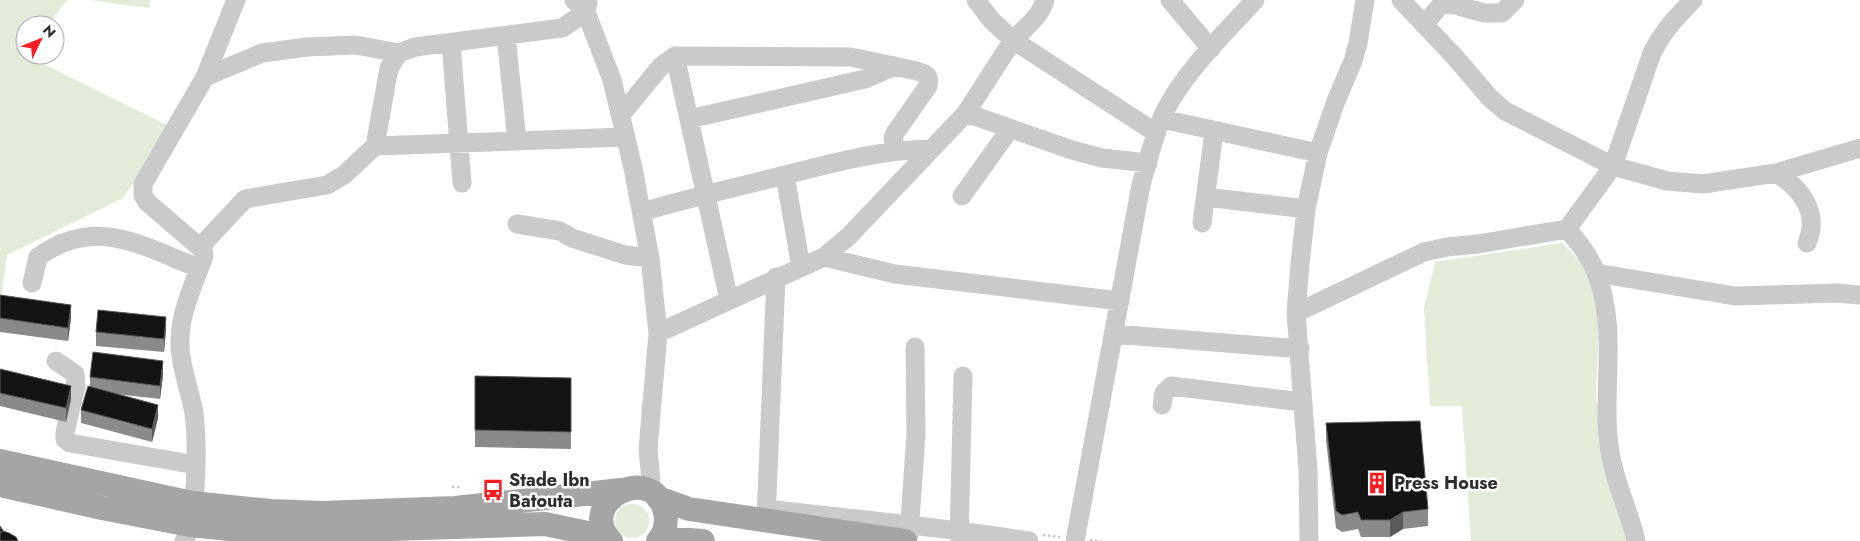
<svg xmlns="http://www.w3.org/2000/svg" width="1860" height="541" font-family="Jost,sans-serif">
<rect width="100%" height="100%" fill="#fff"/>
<path fill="#e2ecd8" d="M0,0H67L48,25H25V55L171,127L123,198L7,255L0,308Z
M89,0H150L149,8Z
M1562,243L1583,264L1599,311L1596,399L1626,541H1471L1462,406H1430L1424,308L1435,262Z
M615 521a17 17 0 1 1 34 0a17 17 0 1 1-34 0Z"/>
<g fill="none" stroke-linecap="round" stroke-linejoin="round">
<path stroke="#cacaca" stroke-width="2.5" stroke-dasharray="2.5 2.5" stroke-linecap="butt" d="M452,487H460
M1043,535L1060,537
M1090,540L1101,541"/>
<path stroke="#cacaca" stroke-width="19" d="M574,0L586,12L612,80L633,168L650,258L658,333L648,449L652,493
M1045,0C1041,16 1024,29 1013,40L1156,133
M1170,0L1211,49
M1401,0L1454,56L1490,98L1505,111L1613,166L1667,181L1703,184L1776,173L1860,148
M1424,25L1440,6L1448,3L1484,13H1502L1515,0
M506,36L517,141
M451,43L462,183
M675,56L729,300
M205,77L262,53L307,47L356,45L399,53
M966,113L1072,150L1102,158L1148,163
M621,115L661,66L675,56L851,57L917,71C927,74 930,76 928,86L895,133L893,139L896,150
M689,119L865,79L895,66
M1162,119L1318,153
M375,146L389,68L399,53L415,47L562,28L586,12L588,1
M1776,173C1801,188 1820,213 1807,243
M785,175L801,267
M962,196L1010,129
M1206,197L1306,209
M642,212C689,198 737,187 785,175C834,163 880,150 930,149
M1202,223L1214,131
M517,224L560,231L572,238L625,255L650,258
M1567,229C1578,242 1590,256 1596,273C1620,332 1599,396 1611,457C1616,486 1630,513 1636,541
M200,247L245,199L327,185L344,175L375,146L626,137
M824,257L895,274L1120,301
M1596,273L1735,296L1837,293L1860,295
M32,283L38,257C96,215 141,246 199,268
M1296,313L1424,252L1447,247L1478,244L1567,229L1613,166L1652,53C1665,28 1674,20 1693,0
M658,333L824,257L849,236L966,113L1013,40L992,21L976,0
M1113,334L1300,349
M56,361L75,374L76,386L65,432V439L70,443L196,465
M1162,405L1164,393L1171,386L1302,402
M766,509C854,519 942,527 1029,541
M766,519L776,277
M909,535L916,434L915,347
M184,541C198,520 198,434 193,408C189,387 180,366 180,344C179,314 194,284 204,256L203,250L147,202L143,195V184L205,77L236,0
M959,541L963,376
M1075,541L1141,185C1148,161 1154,134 1165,111C1186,70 1224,34 1255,0
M1309,541L1308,470L1296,313L1300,264L1306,209L1318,153L1336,101L1353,61L1358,43L1365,0"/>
<path stroke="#a5a5a5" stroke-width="24" d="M0,461L192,503L271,511L322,513L455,508L621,490
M0,485L102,508L190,525L268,533L545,524L607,537
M658,498L689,509L905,541
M661,538L703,541
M611,541C574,502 653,460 665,512C667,522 665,533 658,541"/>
</g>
<path fill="#8a8a8a" d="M0,295L71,318L68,341L0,332Z
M166,330L164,352L96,346V332Z
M0,369L71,399L66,422L0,406Z
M163,375L160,399L116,394L158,418L152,442L81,423V410L90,387V377Z
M475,376L571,378V449L475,447Z
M1326,423L1428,509V526L1403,529L1390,537H1361L1358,529L1342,532L1336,528L1326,440Z"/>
<path fill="#5a5a5a" d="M71,305V318L68,341V328Z
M166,317V330L164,352V339Z
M163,361V375L160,399V386Z
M71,386V399L66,422V408Z
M158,405V418L152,442V429Z
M1403,512V529L1390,537V520Z"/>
<path fill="#141414" stroke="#5a5a5a" d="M0,295L71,305L68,328L0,318Z
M98,310L166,317L164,339L96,332Z
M93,352L163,361L160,386L90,377Z
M0,369L71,386L66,408L0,393Z
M475,376L571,378V432L475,430Z
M88,386L158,405L152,429L81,410Z
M1420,421L1428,509L1403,512L1390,520H1361L1358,512L1342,515L1336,511L1326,423Z
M0,526L4,532L3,531L0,533Z
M3,531L9,533L16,537L18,541H0V533Z"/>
<defs>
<g id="building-bare" transform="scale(1.725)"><path d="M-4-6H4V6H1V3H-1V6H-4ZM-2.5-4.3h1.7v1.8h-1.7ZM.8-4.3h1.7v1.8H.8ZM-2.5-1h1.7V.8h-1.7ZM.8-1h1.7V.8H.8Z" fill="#f41e23" stroke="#fff" stroke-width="2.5" paint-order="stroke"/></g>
<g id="bus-bare" transform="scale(1.725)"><path d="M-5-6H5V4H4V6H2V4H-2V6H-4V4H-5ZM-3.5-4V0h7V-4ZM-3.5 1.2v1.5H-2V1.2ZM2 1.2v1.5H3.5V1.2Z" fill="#f41e23" stroke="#fff" stroke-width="2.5" paint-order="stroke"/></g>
</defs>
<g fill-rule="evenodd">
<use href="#building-bare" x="1377" y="483"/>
<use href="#bus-bare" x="493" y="490"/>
</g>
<g text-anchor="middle" stroke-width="5" stroke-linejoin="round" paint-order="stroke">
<g font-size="18" font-weight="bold" fill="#2d2d2d" stroke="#fff" text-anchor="start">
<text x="509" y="486">Stade Ibn<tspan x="509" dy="21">Batouta</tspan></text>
<text x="1394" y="489">Press House</text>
</g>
</g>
<g transform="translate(40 40) rotate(47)"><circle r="24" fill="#ffffff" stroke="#ababab"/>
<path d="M0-4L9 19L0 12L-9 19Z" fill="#f41e23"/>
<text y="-8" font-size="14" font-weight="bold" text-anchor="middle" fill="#2d2d2d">N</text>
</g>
</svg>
